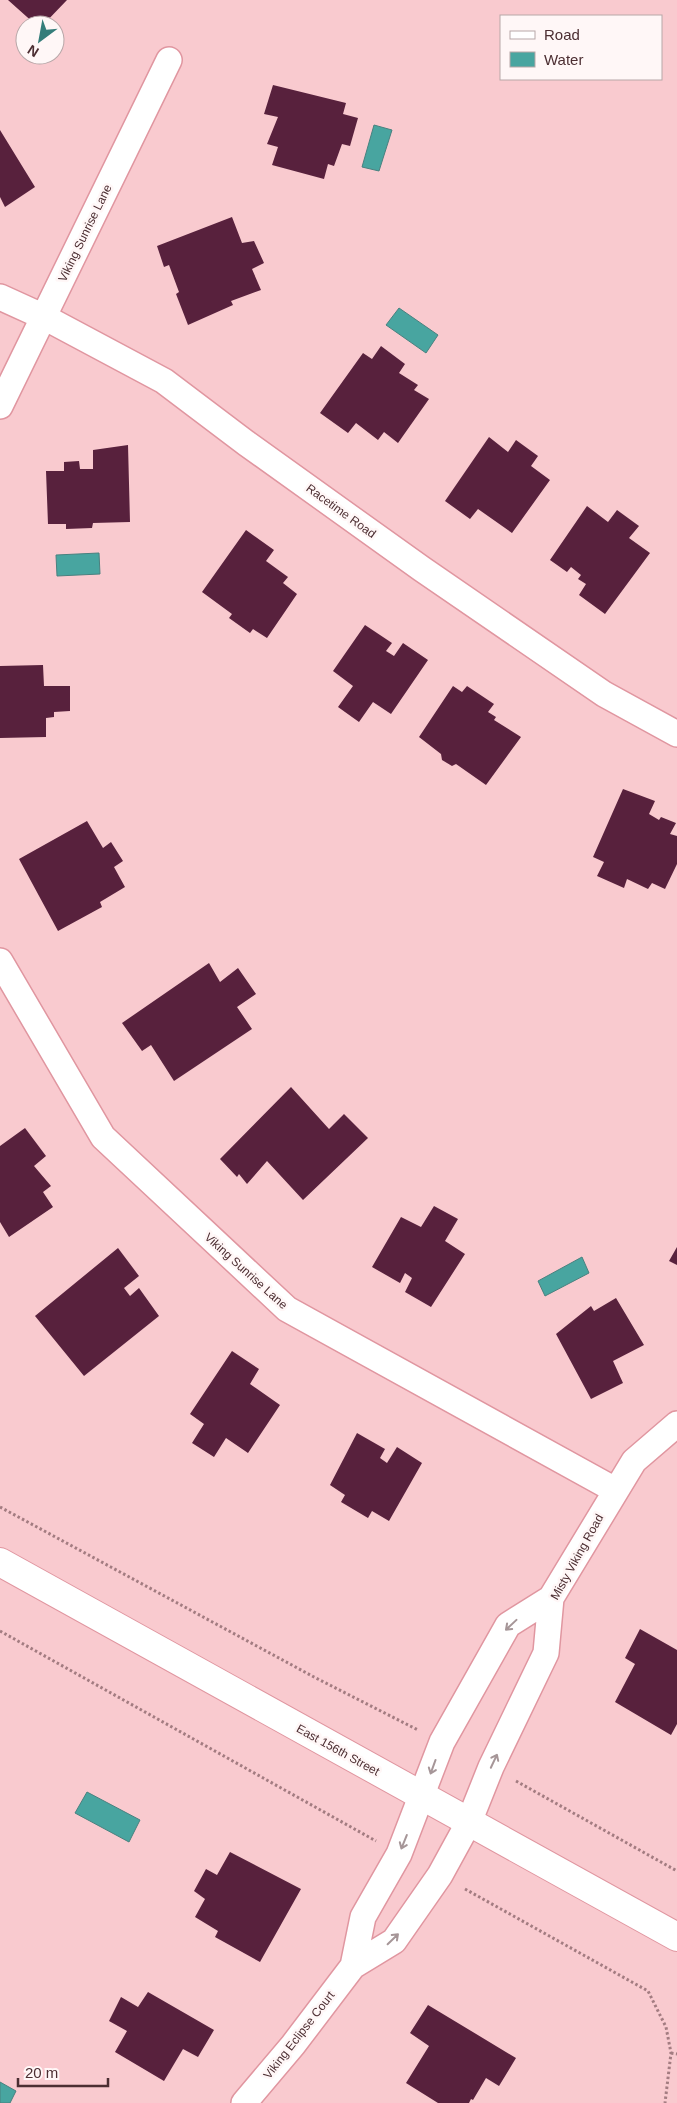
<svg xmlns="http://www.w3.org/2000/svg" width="677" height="2103" font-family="Helvetica,sans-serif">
<rect width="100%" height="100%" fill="#f9cacf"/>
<path fill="#48a5a0" stroke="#49817f" d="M374,125L392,130L379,171L362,167Z
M399,308L438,335L426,353L386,325Z
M99,553L100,574L57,576L56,555Z
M582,1257L589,1273L545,1296L538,1281Z
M87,1792L140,1820L129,1842L75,1813Z
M0,2082L16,2091L10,2103H0Z"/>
<path fill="#58213d" d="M8,0H67L43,25H36Z
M273,85L346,103L343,114L358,118L350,146L342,144L334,166L328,164L324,179L272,165L278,147L267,144L278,117L264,114Z
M0,130L35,187L5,207L0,197Z
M232,217L242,243L254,241L264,263L252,269L261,290L231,301L233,305L188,325L176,294L179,292L169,265L164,267L157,246Z
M381,346L405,364L399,373L418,385L414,390L429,399L398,443L384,432L378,440L356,423L348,433L320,413L363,353L372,359Z
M489,437L508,452L516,440L538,456L531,466L550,480L512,533L478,509L470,519L445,501Z
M128,445L130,522L93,523L92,528L66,529V524H48L46,471H64V462L79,461L80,469H93V450Z
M587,506L608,522L617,510L639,526L629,538L650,553L605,614L579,595L586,584L578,579L581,575L571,567L567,572L550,560Z
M246,530L274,550L266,561L288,577L283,583L297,594L267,638L253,629L250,633L229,618L232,614L202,592Z
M365,625L392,643L386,651L394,656L403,643L428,660L391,714L373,702L359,722L338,707L353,686L333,671Z
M43,665L44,686H70V711L54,712V717L46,718V737L0,738V666Z
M453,686L462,692L467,686L494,704L488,712L496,717L494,720L521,737L486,785L456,764L452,766L442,760L441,754L419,737Z
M623,789L655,801L649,814L659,820L661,817L676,823L670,834L677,836V864L665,889L652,883L648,889L627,879L624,888L597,876L604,862L593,857Z
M87,821L103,848L111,842L123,861L114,867L125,887L100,902L102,907L58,931L19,859Z
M209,963L220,982L238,968L256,994L237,1007L252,1029L174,1081L151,1045L142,1051L122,1023Z
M291,1087L329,1129L344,1114L368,1138L303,1200L267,1161L247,1184L239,1174L237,1177L220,1159Z
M25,1128L46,1156L34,1166L51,1186L43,1192L53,1207L9,1237L0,1222V1146Z
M434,1206L458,1219L445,1241L465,1254L431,1307L405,1292L412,1278L405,1273L400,1283L372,1267L401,1217L421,1227Z
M677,1247V1265L669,1261Z
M118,1248L139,1276L124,1288L130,1296L139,1288L159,1316L84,1376L35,1316Z
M616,1298L644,1345L613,1361L623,1383L591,1399L556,1334L591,1306L594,1311Z
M232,1351L259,1369L250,1384L280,1405L248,1453L226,1438L214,1457L192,1443L204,1424L190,1414Z
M357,1433L385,1449L380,1458L387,1463L397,1447L422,1463L389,1521L372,1511L368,1518L341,1502L345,1495L330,1485Z
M640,1629L677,1650V1724L671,1735L615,1702L635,1664L625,1658Z
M230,1852L301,1889L260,1962L215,1937L218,1931L195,1917L205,1899L194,1891L206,1869L217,1875Z
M148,1992L214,2030L198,2057L183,2049L164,2081L115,2052L127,2031L109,2021L121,1997L138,2007Z
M428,2005L516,2058L499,2086L486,2078L473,2100L471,2099L469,2103H438L406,2083L429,2046L410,2033Z"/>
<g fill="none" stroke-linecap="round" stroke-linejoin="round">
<g stroke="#e096a0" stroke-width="28">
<path id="minor" d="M0,297L44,317L164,381L246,443L422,569L604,694L677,734
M0,406L169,60
M0,961L103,1137L287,1309L615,1490
M353,1966L363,1917L399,1854L442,1742L508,1625L551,1598
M244,2103L293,2045L353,1966L394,1941L440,1875L469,1822L491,1767L546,1653L551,1598L634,1461L677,1424"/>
</g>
<g stroke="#e096a0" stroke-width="30">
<path id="tertiary" d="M0,1562L677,1937"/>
</g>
<path stroke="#a37c81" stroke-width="3" stroke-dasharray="2.5 2.5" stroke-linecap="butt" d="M0,1507L314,1677L418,1730
M0,1631L376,1841
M516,1781L677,1871
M465,1889L648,1991L666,2027L671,2053L665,2103
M671,2053L677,2054"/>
<use href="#minor" stroke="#fff" stroke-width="25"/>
<use href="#tertiary" stroke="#fff" stroke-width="28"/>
</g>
<defs><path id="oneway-shaft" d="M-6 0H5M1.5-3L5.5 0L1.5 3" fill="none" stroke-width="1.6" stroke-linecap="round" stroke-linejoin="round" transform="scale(1.25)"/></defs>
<g stroke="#a69698">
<use href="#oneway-shaft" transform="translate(511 1625) rotate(137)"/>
<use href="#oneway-shaft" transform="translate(494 1761) rotate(-65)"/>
<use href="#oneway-shaft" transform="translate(433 1767) rotate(110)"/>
<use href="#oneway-shaft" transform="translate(404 1842) rotate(112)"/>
<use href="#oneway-shaft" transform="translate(393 1939) rotate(-44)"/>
</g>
<g text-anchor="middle" stroke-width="5" stroke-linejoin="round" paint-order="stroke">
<g font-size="12" fill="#4c2e32" stroke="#fff7f7">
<text transform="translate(85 233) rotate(-64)" y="4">Viking Sunrise Lane</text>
<text transform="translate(341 511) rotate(36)" y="4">Racetime Road</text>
<text transform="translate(246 1271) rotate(42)" y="4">Viking Sunrise Lane</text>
<text transform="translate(577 1557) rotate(-61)" y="4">Misty Viking Road</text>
<text transform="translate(338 1750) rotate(29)" y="4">East 156th Street</text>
<text transform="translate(299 2035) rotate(-52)" y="4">Viking Eclipse Court</text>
</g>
</g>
<rect x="500" y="15" width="162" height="65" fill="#fff7f7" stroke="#b7a7a8"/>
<rect x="510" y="31" width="25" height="8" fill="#ffffff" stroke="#b7a7a8"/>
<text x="544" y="40" font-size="15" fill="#4c2e32">Road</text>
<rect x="510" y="52" width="25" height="15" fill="#48a5a0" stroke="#b7a7a8"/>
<text x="544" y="65" font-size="15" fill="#4c2e32">Water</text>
<g transform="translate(40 40) rotate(212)"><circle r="24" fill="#fff7f7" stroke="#b7a7a8"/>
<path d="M0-4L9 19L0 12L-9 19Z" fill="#357d7a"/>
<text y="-8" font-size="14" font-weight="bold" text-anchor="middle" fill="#4c2e32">N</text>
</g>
<path d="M18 2078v8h90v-8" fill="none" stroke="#4c2e32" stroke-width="2.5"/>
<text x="25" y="2078" font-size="15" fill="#4c2e32" stroke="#fff7f7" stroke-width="4" paint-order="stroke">20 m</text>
</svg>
